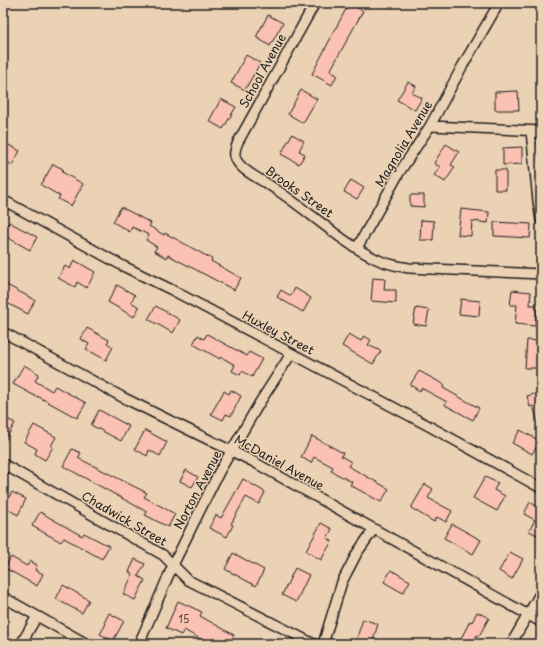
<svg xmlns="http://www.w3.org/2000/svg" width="544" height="647" font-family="'Playpen Sans',sans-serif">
<rect width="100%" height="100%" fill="#ecd2b4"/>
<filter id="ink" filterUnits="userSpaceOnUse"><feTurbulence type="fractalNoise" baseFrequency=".025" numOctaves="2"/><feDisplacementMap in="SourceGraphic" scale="8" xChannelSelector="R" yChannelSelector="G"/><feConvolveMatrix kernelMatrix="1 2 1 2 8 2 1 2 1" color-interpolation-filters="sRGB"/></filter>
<g filter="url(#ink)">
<path fill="#fbc1b3" stroke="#1c1c1c" d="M349,3L363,11L330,71L337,75L332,85L312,74Z
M268,15L283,23L270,46L256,37Z
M246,55L260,63L245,90L231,83Z
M408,82L416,86L412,93L422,98L415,110L397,100Z
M301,90L317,99L303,123L288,114Z
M518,91L519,110H495V92Z
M221,99L236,107L223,129L209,121Z
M292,134L304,141L299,151L305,154L299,164L281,154Z
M3,142L20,151L12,165L3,160Z
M446,144L459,152L451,165L455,167L445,182L434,175L440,167L434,163Z
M522,147V164L503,165V148Z
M53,164L63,169L62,172L83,184L71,206L58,199L60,196L41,185Z
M495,170H506V190H495Z
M351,180L364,188L357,199L344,192Z
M410,195H424V207L410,206Z
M121,207L151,223L149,226L164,235L165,233L212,259L211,261L241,278L234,290L168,255L166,258L154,251L157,247L146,240L149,235L132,227L130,232L113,222Z
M461,209L489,212L488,223L472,221L471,236L458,235Z
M421,220L434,221L433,240H420Z
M9,222L37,237L30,250L3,235Z
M494,222L531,224L530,238L494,236Z
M74,260L95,272L87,288L77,282L75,287L58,278L65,266L70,269Z
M373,278L385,279L384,290H396V303L371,301Z
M3,283L35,300L28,314L3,301Z
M117,285L135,295L131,302L139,307L134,317L108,302Z
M295,288L311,298L303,312L277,297L281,290L291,296Z
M512,290L531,292L530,305H537L535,326L515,324L517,305H510Z
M461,299L480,301L479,316L459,314Z
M156,306L180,320L173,333L148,319Z
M416,308L429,310L426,326L413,324Z
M87,328L109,340L107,343L113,347L106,360L86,349L89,344L81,339Z
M207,334L247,356L249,352L262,359L252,377L242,371L240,375L232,371L235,365L221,357L220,359L193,344L198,335L204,339Z
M349,334L361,341L364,336L371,340L368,345L381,351L373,364L342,346Z
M527,340L541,341V368H525Z
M24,365L39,374L35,381L52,391L55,386L86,403L77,418L37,396V397L13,384Z
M419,371L445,385L443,388L479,408L473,420L445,405L447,402L421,388L420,391L410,385Z
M231,390L241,396L231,416L226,414L223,420L211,414L224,391L229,394Z
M541,392V426H539L533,406L530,407L527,396Z
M99,410L129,426L121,441L91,425Z
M3,417L15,423L3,444Z
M34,425L56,437L51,446L53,447L45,460L35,454L37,449L24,442Z
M145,430L167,442L160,456L149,450L147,456L135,449Z
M520,430L540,441L532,454L512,443Z
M312,436L343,453L341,456L351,462L348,466L389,489L381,502L350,485L352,482L331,471L333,467L314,457L311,463L301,457Z
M72,449L81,453L78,458L147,493L144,497L175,514L168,527L145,515L147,512L63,466Z
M186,470L198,477L192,487L180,481Z
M485,477L498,483L494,490L505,496L497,511L473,498Z
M243,479L265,492L259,504L246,497L231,524L233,525L227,537L209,528L216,515L221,518Z
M425,484L433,489L428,498L452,511L446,522L437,517L434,522L411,508Z
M12,492L26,499L18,515L4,507Z
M530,502L541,509V537L529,531L535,520L524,514Z
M40,512L82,536L84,533L109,546L102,559L64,538L61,542L32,526Z
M321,523L332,529L327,538L332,541L321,560L306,551Z
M452,524L481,540L473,554L444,538Z
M510,552L523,559L512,579L499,571Z
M233,553L264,570L256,586L225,569Z
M11,557L27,566L30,561L37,565L35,570L43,574L37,586L5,568Z
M135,559L145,564L138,576L145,580L135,600L123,594L133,574L129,572Z
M295,568L309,575L296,602L282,595Z
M391,570L410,581L403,593L384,582Z
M63,585L89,600L82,613L56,599Z
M178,601L202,612L200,616L234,635L229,644H209L184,630L181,635L166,628Z
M477,612L489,618L479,636L477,635L472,644H458L470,621L472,622Z
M109,613L124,621L113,641L100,634L106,624L104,623Z
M363,619L378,624L372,644H355Z"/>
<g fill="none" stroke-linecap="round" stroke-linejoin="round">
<g stroke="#1c1c1c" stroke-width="12">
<path id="minor" d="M315,3L238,142C236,147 233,154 236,159C240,170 260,179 269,185C305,207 336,239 374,258C386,264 396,266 409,268L541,274
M430,126L541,131
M531,131L538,201L541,220
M3,200L123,266L170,289L427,425L541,488
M357,248L399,173L430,126L463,65L499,3
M3,332L124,398L252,461L541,622
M3,464L163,555L188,580L314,644
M3,597L87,644
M21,644L37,616
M139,644L173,565L219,472L260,402L291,354
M323,644L342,582L357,553L374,529
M511,644L541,592"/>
</g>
<use href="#minor" stroke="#ecd2b4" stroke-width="9"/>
</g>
</g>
<g text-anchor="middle" stroke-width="3" stroke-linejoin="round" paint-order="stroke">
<g font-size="10" fill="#544542">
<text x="184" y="623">15</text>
</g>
<g font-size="12" fill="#1c1c1c" stroke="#ecd2b4">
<text transform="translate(263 71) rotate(-61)" y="4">School Avenue</text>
<text transform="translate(404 144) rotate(-59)" y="4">Magnolia Avenue</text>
<text transform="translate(299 192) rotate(35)" y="4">Brooks Street</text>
<text transform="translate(278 333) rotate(28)" y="4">Huxley Street</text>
<text transform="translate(279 463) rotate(29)" y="4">McDaniel Avenue</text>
<text transform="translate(198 490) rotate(-62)" y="4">Norton Avenue</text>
<text transform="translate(124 519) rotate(30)" y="4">Chadwick Street</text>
</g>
</g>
<rect width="544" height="647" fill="none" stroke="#ecd2b4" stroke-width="16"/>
<rect x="8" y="8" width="528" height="631" fill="none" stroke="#1c1c1c" stroke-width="1.5" filter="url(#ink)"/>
</svg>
